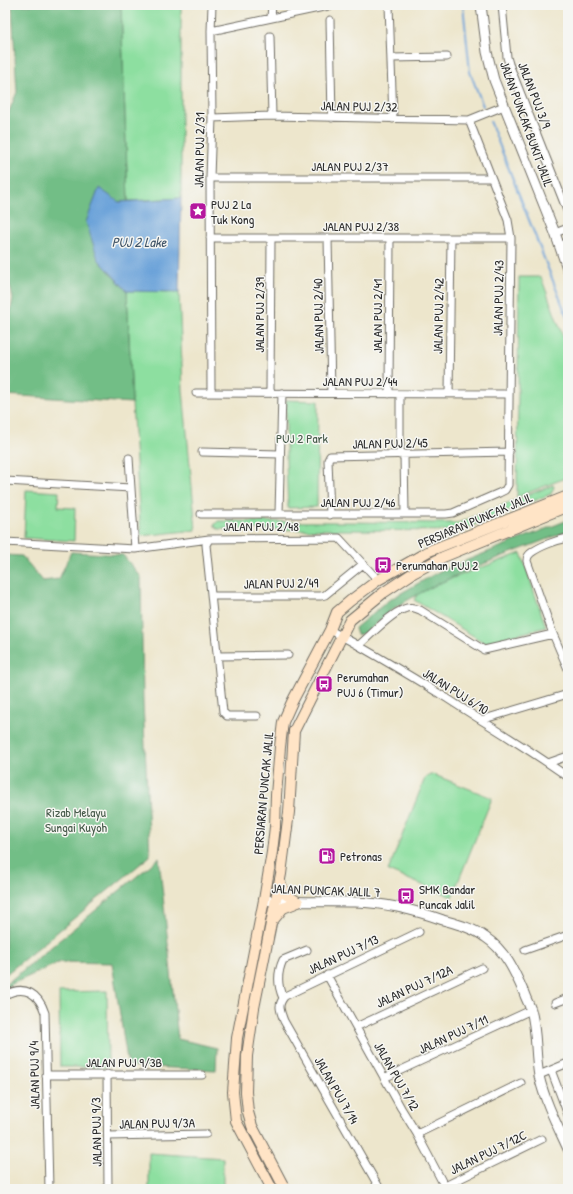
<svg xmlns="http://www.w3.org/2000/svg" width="573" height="1194" font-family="'Patrick Hand',sans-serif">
<rect width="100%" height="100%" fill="#f6f6f2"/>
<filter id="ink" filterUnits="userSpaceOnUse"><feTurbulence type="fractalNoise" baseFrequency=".025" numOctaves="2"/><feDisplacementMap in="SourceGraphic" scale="8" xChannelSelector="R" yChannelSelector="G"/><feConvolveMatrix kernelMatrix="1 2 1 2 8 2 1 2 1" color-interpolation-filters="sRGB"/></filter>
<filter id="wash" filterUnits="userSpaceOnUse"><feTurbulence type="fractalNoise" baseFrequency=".012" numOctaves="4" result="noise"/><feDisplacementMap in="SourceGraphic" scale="16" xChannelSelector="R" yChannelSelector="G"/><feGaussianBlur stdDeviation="0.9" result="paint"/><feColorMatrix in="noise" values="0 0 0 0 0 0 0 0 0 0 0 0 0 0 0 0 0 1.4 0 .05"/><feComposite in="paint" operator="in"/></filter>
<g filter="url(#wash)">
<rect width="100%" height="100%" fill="#ede6cc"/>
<path fill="#8ddfa0" stroke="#5c8566" d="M121,5H181V198L128,201Z
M519,277H541L568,350V477L517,497Z
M127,291L179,292L183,390L196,530L141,536L132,403Z
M286,400L318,401L317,507L288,508L286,462Z
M553,485L554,487L551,494L459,531L218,529L214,525L218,521L458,523Z
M26,490L59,492L58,507L75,508L74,541L24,538Z
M521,553L546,627L485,643L414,600L420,590Z
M432,774L492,798L452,897L388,871L425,778Z
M107,991L108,1067H60L59,992Z
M149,1153L223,1158V1189H149Z"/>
<path fill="#72be86" stroke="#4e7458" d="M12,5H121L128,201L119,202L98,259L127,291L132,403L5,395V322L9,321L13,298L5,267V121L17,92Z
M568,520V531C510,554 449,574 396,607C382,615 372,633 357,635L355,628L389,600L440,571Z
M71,552L123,555L141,577L143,702L150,856L5,975V555L22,556L43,581L59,579Z
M159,858L178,1039L217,1048L216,1070L128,1066L112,963L60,962L12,984L5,990V985Z"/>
<path fill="#6ba2d9" stroke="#4b6682" d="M99,188L119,202L181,198L179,292L127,291L98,259L86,222Z"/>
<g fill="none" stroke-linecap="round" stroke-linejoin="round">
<path stroke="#6ba2d9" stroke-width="2" d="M463,5L470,72L483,106
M490,121L568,319"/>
</g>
</g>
<g filter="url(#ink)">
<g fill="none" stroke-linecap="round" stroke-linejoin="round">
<g stroke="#6f6c63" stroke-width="9">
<path id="minor" d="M389,5L393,119
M502,5L507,57L509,64L568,213
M271,17L272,5
M330,20L332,118
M211,31L333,5
M270,36L272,116
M391,58L447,57
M212,118L272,116L469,120L504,106
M210,178H491
M555,233L568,228
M210,238H511
M328,238L331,393
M211,392L210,178L212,118L211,31L212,5
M196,393L508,394
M270,393L271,238
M389,394L390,238
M449,394L451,238
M202,452L280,454
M404,454L405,514
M400,455V394
M129,458L135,549
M5,481L131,488
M279,513L282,393
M201,514H446L453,513L499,493L505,490L508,485L511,238L508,220L469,120
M330,515L328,460L330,456L509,452
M568,538C557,540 540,546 531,553C528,555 527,557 527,561L553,634L568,669
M5,542L135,549L209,539
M212,596H321L325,595L363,564
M330,630C370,651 409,675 448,699C488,725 529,749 568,777
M359,645C371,635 390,614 404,609C410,606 415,608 420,610L484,650L553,634
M218,656L288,655
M257,716H227L223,712L206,545L209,539L339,538L378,580
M481,720L568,694
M548,763L568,756
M525,950L568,935
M327,975L401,1108L417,1134L446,1189
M5,995C25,984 39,994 45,1013L49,1189
M283,998C277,985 277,973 283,960L307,950
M555,1003L568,998
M356,1027L482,968
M551,1070L568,1115
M107,1074L108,1189
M46,1075H202
M539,1075L568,1063
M384,1078L531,1010
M417,1134L521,1083
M108,1136L206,1134
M445,1186L542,1139
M380,1189L284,1021C280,1010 277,1005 285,996L419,932"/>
</g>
<g stroke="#6f6c63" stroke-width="11">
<path id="tertiary" d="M481,5L487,52L494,80L555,233L568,271
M264,900C294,903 325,901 355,902C385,903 415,910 443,920C457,924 473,928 485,937C505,950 515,972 524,993C526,999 529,1004 531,1010C537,1031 535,1054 539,1076C545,1102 557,1125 568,1149"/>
</g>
<g stroke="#6f6c63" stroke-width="12">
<path id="secondary" d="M280,882L285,894L298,902
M274,919L283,908L298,902
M272,1189L236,1121L233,1092L237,1038L264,900L272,852L275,827L276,795L280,747L283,722L292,702L330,630L337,612L350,601L378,580L429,551L568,496
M285,1189L252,1126L248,1112L246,1092L247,1056L254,1008L281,874L289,812L294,731L350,620L383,593L413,573L443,557L568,506"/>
</g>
<use href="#minor" stroke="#fff" stroke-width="7"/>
<use href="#tertiary" stroke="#fff" stroke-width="9"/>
<use href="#secondary" stroke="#ffe4c6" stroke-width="10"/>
</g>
</g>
<defs>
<g id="sight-square" transform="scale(0.9)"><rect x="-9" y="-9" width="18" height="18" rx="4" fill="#b5179e" stroke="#f6f6f2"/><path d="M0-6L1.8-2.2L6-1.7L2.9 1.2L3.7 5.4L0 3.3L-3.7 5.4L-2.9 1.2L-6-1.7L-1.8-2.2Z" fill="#fff"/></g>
<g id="bus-square" transform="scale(0.9)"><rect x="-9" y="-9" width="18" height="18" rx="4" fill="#b5179e" stroke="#f6f6f2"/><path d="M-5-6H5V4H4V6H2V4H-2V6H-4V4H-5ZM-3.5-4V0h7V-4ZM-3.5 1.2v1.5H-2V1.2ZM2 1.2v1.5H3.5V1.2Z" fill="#fff"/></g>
<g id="fuel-square" transform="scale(0.9)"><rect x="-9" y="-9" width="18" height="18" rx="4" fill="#b5179e" stroke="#f6f6f2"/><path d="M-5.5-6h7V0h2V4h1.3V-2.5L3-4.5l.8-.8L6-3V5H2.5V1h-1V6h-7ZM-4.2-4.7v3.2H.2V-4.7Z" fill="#fff"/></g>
</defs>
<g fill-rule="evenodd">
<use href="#sight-square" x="198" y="211"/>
<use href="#bus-square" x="383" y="565"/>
<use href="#bus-square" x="324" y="684"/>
<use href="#fuel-square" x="327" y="856"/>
<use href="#bus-square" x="406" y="896"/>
</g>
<g text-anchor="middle" stroke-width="3" stroke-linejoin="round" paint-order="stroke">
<g font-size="13" fill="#2b2b2b" stroke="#f6f6f2">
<text transform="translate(535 95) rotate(69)" y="5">JALAN PUJ 3/9</text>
<text transform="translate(359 106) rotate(1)" y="5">JALAN PUJ 2/32</text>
<text transform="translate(527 124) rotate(70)" y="5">JALAN PUNCAK BUKIT JALIL</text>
<text transform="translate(199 150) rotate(-89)" y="5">JALAN PUJ 2/31</text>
<text x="350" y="171">JALAN PUJ 2/37</text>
<text x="361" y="231">JALAN PUJ 2/38</text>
<text transform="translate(498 298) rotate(-89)" y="5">JALAN PUJ 2/43</text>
<text transform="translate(259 315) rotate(-90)" y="5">JALAN PUJ 2/39</text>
<text transform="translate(318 316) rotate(-91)" y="5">JALAN PUJ 2/40</text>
<text transform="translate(377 316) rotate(-90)" y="5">JALAN PUJ 2/41</text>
<text transform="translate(438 316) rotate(-89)" y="5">JALAN PUJ 2/42</text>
<text x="360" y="386">JALAN PUJ 2/44</text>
<text transform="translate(390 443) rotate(-1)" y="5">JALAN PUJ 2/45</text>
<text x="358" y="507">JALAN PUJ 2/46</text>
<text transform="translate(475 520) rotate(-23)" y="5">PERSIARAN PUNCAK JALIL</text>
<text x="261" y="531">JALAN PUJ 2/48</text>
<text transform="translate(281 583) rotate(-1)" y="5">JALAN PUJ 2/49</text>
<text transform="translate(456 691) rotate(32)" y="5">JALAN PUJ 6/10</text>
<text transform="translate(263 793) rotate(-85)" y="5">PERSIARAN PUNCAK JALIL</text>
<text transform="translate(326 890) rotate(2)" y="5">JALAN PUNCAK JALIL 7</text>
<text transform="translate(343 954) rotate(-25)" y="5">JALAN PUJ 7/13</text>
<text transform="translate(414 986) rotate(-25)" y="5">JALAN PUJ 7/12A</text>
<text transform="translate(453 1034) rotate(-25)" y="5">JALAN PUJ 7/11</text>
<text x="124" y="1067">JALAN PUJ 9/3B</text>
<text transform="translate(34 1075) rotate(-91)" y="5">JALAN PUJ 9/4</text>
<text transform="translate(397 1076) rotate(60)" y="5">JALAN PUJ 7/12</text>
<text transform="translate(337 1090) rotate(60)" y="5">JALAN PUJ 7/14</text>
<text transform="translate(157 1123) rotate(-1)" y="5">JALAN PUJ 9/3A</text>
<text transform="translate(96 1132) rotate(-91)" y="5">JALAN PUJ 9/3</text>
<text transform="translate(488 1152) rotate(-26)" y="5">JALAN PUJ 7/12C</text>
</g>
<g font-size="13" fill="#2b2b2b" stroke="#f6f6f2" text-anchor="start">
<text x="211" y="209">PUJ 2 La<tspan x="211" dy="15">Tuk Kong</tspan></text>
<text x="396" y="570">Perumahan PUJ 2</text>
<text x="337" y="682">Perumahan<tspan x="337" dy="15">PUJ 6 (Timur)</tspan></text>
<text x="340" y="861">Petronas</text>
<text x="419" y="894">SMK Bandar<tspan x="419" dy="15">Puncak Jalil</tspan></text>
</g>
<g font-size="13" fill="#445848" stroke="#f6f6f2">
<text x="302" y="443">PUJ 2 Park</text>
<text x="76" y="817">Rizab Melayu<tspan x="76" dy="15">Sungai Kuyoh</tspan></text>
</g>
<g font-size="14" font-style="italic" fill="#415568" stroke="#f6f6f2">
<text x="139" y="247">PUJ 2 Lake</text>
</g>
</g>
<rect width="573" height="1194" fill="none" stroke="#f6f6f2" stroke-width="20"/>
</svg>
